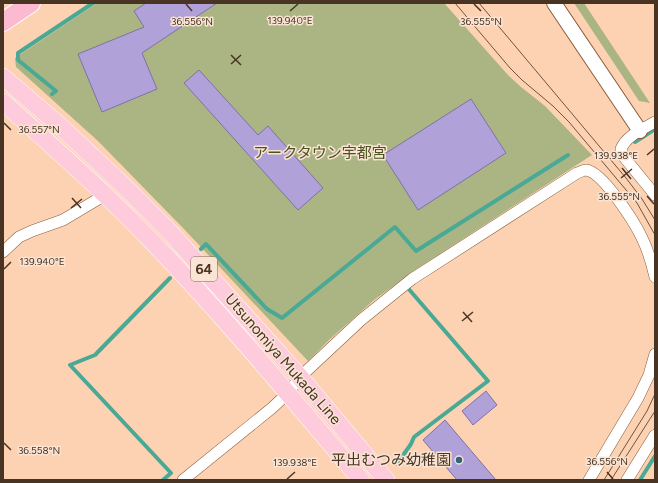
<svg xmlns="http://www.w3.org/2000/svg" width="658" height="483" font-family="Figtree,'Noto Sans JP',sans-serif">
<rect width="100%" height="100%" fill="#fdd2b3"/>
<path fill="#abb584" d="M97,3H444L508,75L521,87L545,106L592,155L418,268L374,300L330,339L308,361L184,229L98,141L16,67L15,58Z
M574,3H584L650,103L639,101Z"/>
<g fill="none" stroke-linecap="round" stroke-linejoin="round">
<path stroke="#49a995" stroke-width="4" d="M52,94L56,91L18,60V53L93,3
M635,142L655,129
M201,249L206,244L267,309L282,318L395,227L416,251L568,155
M397,464L411,444L414,437L488,381L407,287H409
M163,480L171,473L70,365L95,355L170,278
M640,480L655,456"/>
</g>
<path fill="#b0a1d8" stroke="#8071a5" d="M146,3H217L142,53L157,89L102,112L78,54L144,27L134,11Z
M199,70L258,135L268,126L323,188L298,210L184,83Z
M471,99L506,153L418,210L383,155Z
M486,391L497,405L473,425L462,411Z
M445,420L456,433L496,480H457L423,440Z"/>
<g fill="none" stroke-linecap="round" stroke-linejoin="round">
<g stroke="#8b5c38" stroke-width="12">
<path id="minor" d="M655,122C643,129 626,136 621,149L624,157L655,195
M3,252L19,237L32,231L63,220L105,195
M183,480L272,408L288,393L300,377L361,320L412,279L577,173C580,172 584,170 586,170C603,172 635,223 642,238C648,250 652,264 655,277
M589,480L638,398L649,375L655,354
M627,480L655,435"/>
</g>
<g stroke="#8b5c38" stroke-width="16">
<path id="tertiary" d="M554,3L640,131"/>
</g>
<g stroke="#fff" stroke-width="18">
<path id="primary" d="M3,77L59,125L126,188L168,230L300,377L386,480
M3,102C47,141 91,180 132,221C213,303 287,392 361,480"/>
</g>
<g stroke="#fff" stroke-width="20">
<path id="trunk" d="M3,22L31,3"/>
</g>
<use href="#minor" stroke="#fff" stroke-width="11"/>
<use href="#tertiary" stroke="#fff" stroke-width="14"/>
<use href="#primary" stroke="#fdcbdc" stroke-width="17"/>
<use href="#trunk" stroke="#fcbad0" stroke-width="18"/>
<path stroke="#6e5441" stroke-width="1" d="M455,3L510,68L522,80L553,106L569,122L637,203L655,235
M479,3L626,178L642,199L655,220
M604,480L647,411L655,394
M611,480L655,411"/>
</g>
<path fill="none" stroke="#493424" stroke-width="1.5" d="M186,4L192,11M474,4L481,11M290,11L298,4M231,55L241,65M231,64L241,55M4,123L11,130M647,155L654,149M622,168L631,179M621,178L632,169M647,196L654,204M72,198L81,208M71,208L82,199M4,269L11,262M463,312L472,322M462,321L473,312M4,443L11,450M607,472L613,479M287,479L295,472"/>
<circle fill="#326482" stroke="#fae4d4" stroke-width="1.5" cx="459" cy="460" r="4"/>
<g text-anchor="middle" stroke-width="3" stroke-linejoin="round" paint-order="stroke">
<rect fill="#fae4d4" stroke="#7e6959" stroke-width="1" x="191" y="257" width="26" height="24" rx="3"/>
<g font-size="14" font-weight="bold" fill="#493424">
<text x="204" y="274">64</text>
</g>
<g font-size="15" fill="#4a521e" stroke="#fae4d4">
<text x="320" y="158">アークタウン宇都宮</text>
</g>
<g font-size="15" fill="#493424" stroke="#fae4d4">
<text transform="translate(283 359) rotate(49)" y="5">Utsunomiya Mukada Line</text>
</g>
<g font-size="15" fill="#493424" stroke="#fae4d4" text-anchor="end">
<text x="451" y="465">平出むつみ幼稚園</text>
</g>
</g>
<g font-size="10" text-anchor="middle" fill="#493424" stroke="#fae4d4" stroke-width="3" stroke-linejoin="round" paint-order="stroke">
<text x="290" y="24">139.940°E</text>
<text x="192" y="25">36.556°N</text>
<text x="481" y="25">36.555°N</text>
<text x="39" y="133">36.557°N</text>
<text x="616" y="159">139.938°E</text>
<text x="619" y="200">36.555°N</text>
<text x="42" y="265">139.940°E</text>
<text x="39" y="454">36.558°N</text>
<text x="607" y="465">36.556°N</text>
<text x="295" y="466">139.938°E</text>
</g>
<rect width="658" height="483" fill="none" stroke="#493424" stroke-width="8"/>
</svg>
